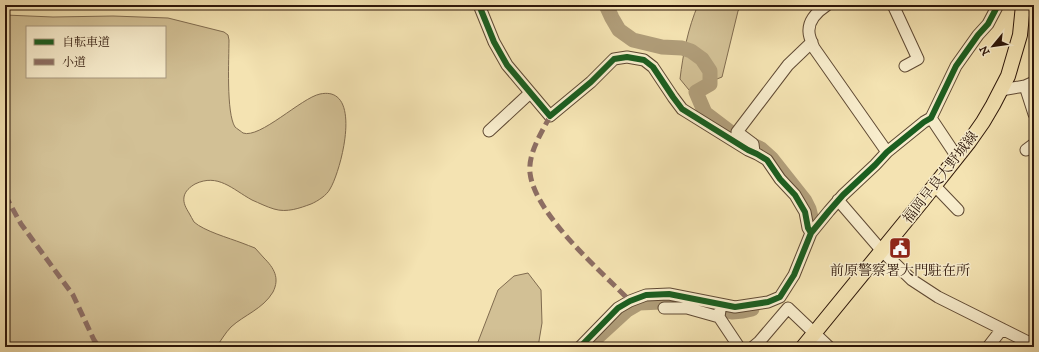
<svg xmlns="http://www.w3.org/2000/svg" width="1039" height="352" font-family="'IM FELL DW Pica','Noto Serif JP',serif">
<rect width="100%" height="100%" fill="#f4e3b2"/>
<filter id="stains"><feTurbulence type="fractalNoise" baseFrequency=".005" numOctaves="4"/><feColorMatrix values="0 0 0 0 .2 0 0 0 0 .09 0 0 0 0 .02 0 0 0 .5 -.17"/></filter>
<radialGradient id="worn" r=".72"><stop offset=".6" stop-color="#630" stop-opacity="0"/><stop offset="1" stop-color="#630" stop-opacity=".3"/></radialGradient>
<path fill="#d2c095" stroke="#806b4f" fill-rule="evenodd" d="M698,5H742L738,11L722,77L689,90L680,79C683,54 688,28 698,5Z
M5,15L53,17L113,16L168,18L224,32L228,35L229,40C229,58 226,113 235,127C236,128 242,132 243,133C260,139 301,98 320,94C364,85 341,171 330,189C327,195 318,201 311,204C300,208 287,213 274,209C267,207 259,203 252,200C232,189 218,173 195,184C190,187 185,191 184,197C183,203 186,208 189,213C191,216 192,219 194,222C204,231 229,238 242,243C246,245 251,246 255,248C258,251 261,255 264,258C274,268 280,278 273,292C263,309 244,315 231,327C225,333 221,341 216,347H5ZM27,27H165V77H27Z
M528,273L541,290L542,323L538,347H476L498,290L514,276Z"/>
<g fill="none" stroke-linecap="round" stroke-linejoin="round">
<path stroke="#b09d79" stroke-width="15" d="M606,5L612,18L619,30L633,40L662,47L682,48L691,51L702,59L710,71V84L696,92L705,113L730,132L746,142L761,149L771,158L805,201L809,209L812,221
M591,343L627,310L639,303L684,301L732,312L743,311L752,309"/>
<g stroke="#5f4933" stroke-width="13">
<path id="minor" d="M479,5L494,42L507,65L550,116L591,82L614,59L627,57L644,60L653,67L673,97L682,109L748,150L757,154L767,160L780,179L795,195L805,212L808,228L811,233
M827,5C818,11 808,20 809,32C809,37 812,43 814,48L887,152
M893,5L918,59L905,66
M1025,86L1034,114
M1001,90L1025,86L1034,82
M931,118L957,157
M489,131L530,93
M1026,150L1034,144
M754,152L753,144L737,132L788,65L812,42
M934,185L958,210
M838,200L882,251L912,280L938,297L1034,345
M664,308H687L719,317
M720,310L719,317L739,347
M580,347L618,308L630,301L646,295L669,294L735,307L768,302L780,297L794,275L811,233L829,211L843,195L875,165L887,152L924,122L931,118L956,66L978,35L988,24L998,5
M753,347L759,342L788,308L829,347
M988,347L1002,329"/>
</g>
<g stroke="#2d1609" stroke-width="16">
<path id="major" d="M803,347L923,200L969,142L983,122L993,105L1008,76L1020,35L1023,5"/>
</g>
<use href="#minor" stroke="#f8edcd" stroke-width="11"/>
<use href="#major" stroke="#f4e3b2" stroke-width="14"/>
<path stroke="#8d6e63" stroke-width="5" stroke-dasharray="10 5" stroke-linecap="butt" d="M550,116C541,134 528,153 530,173C535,215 601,271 630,301
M5,195L21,224L73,295L94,340L99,347"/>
<g stroke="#f8edcd" stroke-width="8">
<path id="cycleway" d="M479,5L494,42L507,65L550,116L591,82L614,59L627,57L644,60L653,67L673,97L682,109L748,150L757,154L767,160L780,179L795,195L805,212L808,228L811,233
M580,347L618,308L630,301L646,295L669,294L735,307L768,302L780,297L794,275L811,233L829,211L843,195L875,165L887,152L924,122L931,118L956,66L978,35L988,24L998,5"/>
</g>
<use href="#cycleway" stroke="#1b5e20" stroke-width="6"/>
</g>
<defs>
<g id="civic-square" transform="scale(1.15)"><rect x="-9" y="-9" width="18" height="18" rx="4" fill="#8f2418" stroke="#f8edcd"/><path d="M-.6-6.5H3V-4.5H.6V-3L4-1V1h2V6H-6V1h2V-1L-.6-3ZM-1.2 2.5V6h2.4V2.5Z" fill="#fff"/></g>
</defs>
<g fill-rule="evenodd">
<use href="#civic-square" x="900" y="248"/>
</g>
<g text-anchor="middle" stroke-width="3" stroke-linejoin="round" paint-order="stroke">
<g font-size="14" fill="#2d1609" stroke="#f8edcd">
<text transform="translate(940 177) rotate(-52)" y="5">福岡早良大野城線</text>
</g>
<g font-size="14" fill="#2d1609" stroke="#f8edcd">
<text x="900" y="275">前原警察署大門駐在所</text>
</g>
</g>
<rect width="1039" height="352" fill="none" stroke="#f4e3b2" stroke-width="20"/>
<rect x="6" y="6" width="1027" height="340" fill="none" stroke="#2d1609" stroke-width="2"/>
<rect x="10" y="10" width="1019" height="332" fill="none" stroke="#2d1609"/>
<rect x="26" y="26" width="140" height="52" fill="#f8edcd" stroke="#a7977f"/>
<rect x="34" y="39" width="20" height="6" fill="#1b5e20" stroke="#a7977f"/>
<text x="62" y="46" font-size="12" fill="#2d1609">自転車道</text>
<rect x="34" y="59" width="20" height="6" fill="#8d6e63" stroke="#a7977f"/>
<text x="62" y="66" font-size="12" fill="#2d1609">小道</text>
<g transform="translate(993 46) rotate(241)" stroke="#f8edcd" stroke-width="3" paint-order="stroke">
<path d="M0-3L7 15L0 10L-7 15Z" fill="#2d1609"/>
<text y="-6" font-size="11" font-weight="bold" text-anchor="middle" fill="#2d1609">N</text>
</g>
<rect width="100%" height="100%" filter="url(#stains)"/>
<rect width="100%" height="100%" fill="url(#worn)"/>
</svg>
